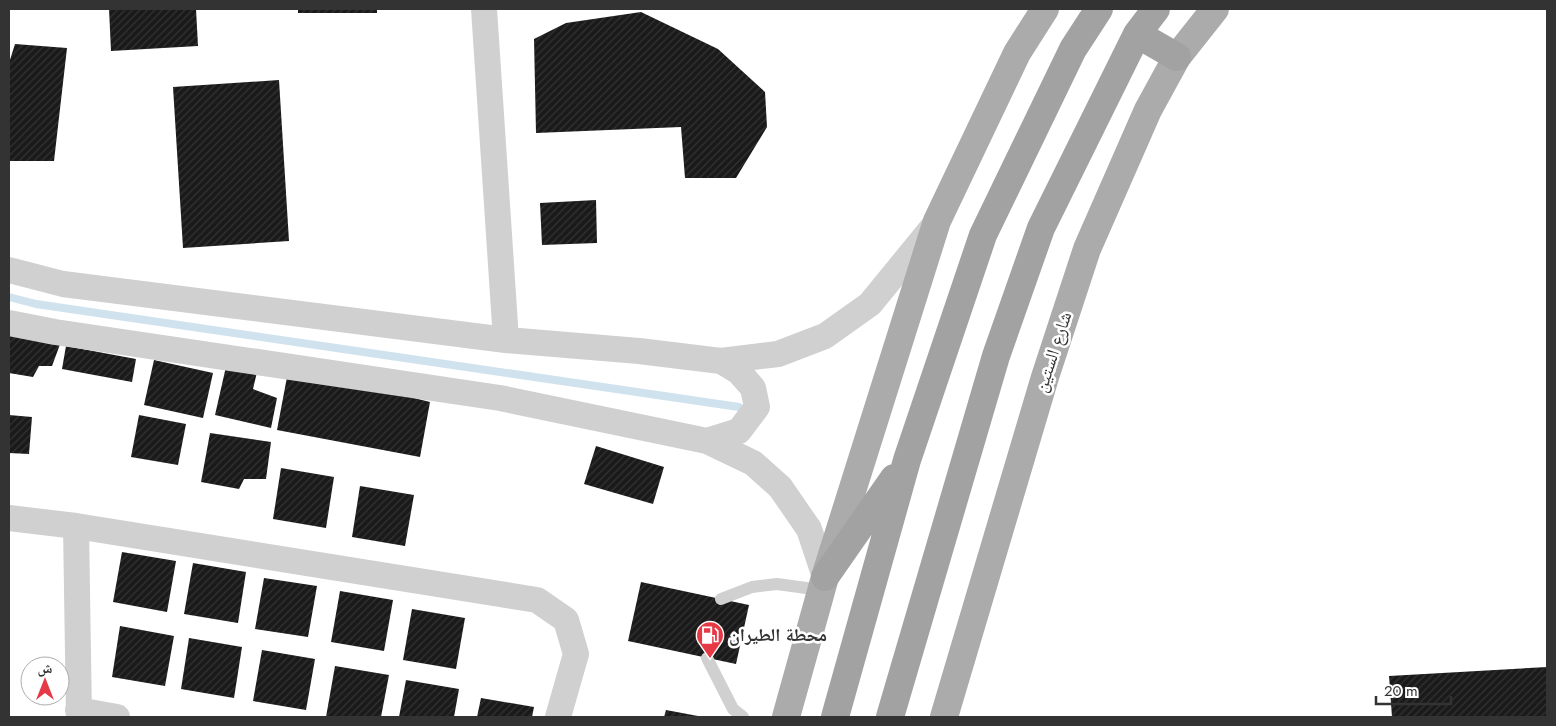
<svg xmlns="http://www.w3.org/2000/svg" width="1556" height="726" font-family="Jost,'Noto Naskh Arabic',sans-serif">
<defs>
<pattern id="building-hatch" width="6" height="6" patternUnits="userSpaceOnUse" patternTransform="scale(1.25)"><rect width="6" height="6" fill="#1a1a1a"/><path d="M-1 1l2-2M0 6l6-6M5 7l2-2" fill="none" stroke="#333"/></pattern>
</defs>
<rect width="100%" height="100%" fill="#fff"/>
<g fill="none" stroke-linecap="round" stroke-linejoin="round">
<path stroke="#cfe2ee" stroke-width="8" d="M9,297L36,304C270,340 505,371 739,407"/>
</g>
<path fill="url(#building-hatch)" d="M109,9H196L198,46L111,51Z
M298,9H377V13H298Z
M641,12L718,49L765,92L767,127L736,178H685L681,127L536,133L534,39L566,23Z
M15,44L67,48L54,161H9V63Z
M279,80L289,241L183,248L173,87Z
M596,200L597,243L542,245L540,203Z
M9,329L62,339L52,366H39L33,377L9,373Z
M66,346L136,359L132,382L62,369Z
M230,349L262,351L253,389L277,398L271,428L215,415Z
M154,360L213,373L203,418L144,405Z
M290,361L319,374L430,402L420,457L277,430Z
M9,415L32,417L29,454L9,453Z
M139,415L186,424L178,465L131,457Z
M210,433L271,442L266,479H244L239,489L201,482Z
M596,446L664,467L653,504L584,484Z
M281,468L334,477L326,528L273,519Z
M360,486L414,495L405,546L352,537Z
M122,552L176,561L167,612L113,602Z
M193,563L246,572L238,623L184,614Z
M264,578L317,586L308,637L255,629Z
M641,582L749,605L736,664L628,641Z
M340,591L393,600L384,651L331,642Z
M412,609L465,618L456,669L403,660Z
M120,626L174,636L165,686L112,677Z
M189,638L242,647L234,698L181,689Z
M262,650L315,659L306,710L253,701Z
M335,666L389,675L381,717H326Z
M1547,667V717H1392L1389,676Z
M406,680L459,689L454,717H399Z
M481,698L534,707L532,717H477Z
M666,710L698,716V717H664Z"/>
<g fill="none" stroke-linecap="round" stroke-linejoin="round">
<path stroke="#d0d0d0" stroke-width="12" d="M721,599L752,587L777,584L821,590
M707,658L733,709L743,717"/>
<path stroke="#d0d0d0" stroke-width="26" d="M484,9L506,340
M9,270L63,284L506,340L639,351L721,361L778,354L825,336L870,304L937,222
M9,323L55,332L500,398L707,441L753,463L780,487L809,529L825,577
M707,441L739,431L757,407L753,388L739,372L721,361
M9,518L76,526L537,600L566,620L576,654L558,717
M76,526L79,717
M78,710L117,717"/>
<path stroke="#ababab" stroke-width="28" d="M786,717L825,577L937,221L1017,53L1045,9
M944,717L1045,377L1087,249L1148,110L1177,57L1215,9"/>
<path stroke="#a2a2a2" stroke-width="28" d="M1137,34L1177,57
M825,577L894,478
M835,717L907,460L983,235L1073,49L1099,9
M890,717L996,356L1041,228L1137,34L1156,9"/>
</g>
<defs>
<g id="fuel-pin" transform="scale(1.4375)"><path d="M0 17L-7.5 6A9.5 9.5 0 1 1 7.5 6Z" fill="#e63946" stroke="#fff"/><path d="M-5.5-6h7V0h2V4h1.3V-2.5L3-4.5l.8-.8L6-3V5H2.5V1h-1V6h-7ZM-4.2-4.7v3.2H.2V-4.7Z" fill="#fff"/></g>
</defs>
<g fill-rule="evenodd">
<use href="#fuel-pin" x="710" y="635"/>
</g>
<g text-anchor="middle" stroke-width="5" stroke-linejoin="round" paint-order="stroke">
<g font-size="18" fill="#333" stroke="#fff">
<text transform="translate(1053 352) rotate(-72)" y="6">شارع الستين</text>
</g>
<g font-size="18" font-weight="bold" fill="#333" stroke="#fff" text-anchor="start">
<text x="729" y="641">محطة الطيران</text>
</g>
</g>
<rect width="1556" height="726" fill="none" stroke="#333333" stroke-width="20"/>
<g transform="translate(45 681)"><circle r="24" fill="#ffffff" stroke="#adadad"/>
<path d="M0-4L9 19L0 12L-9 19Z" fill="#e63946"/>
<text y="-8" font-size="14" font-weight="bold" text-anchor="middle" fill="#333333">ش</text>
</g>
<path d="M1376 696v8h75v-8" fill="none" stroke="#333333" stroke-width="2.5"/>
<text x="1384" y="696" font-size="15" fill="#333333" stroke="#ffffff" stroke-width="4" paint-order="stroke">20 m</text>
</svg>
